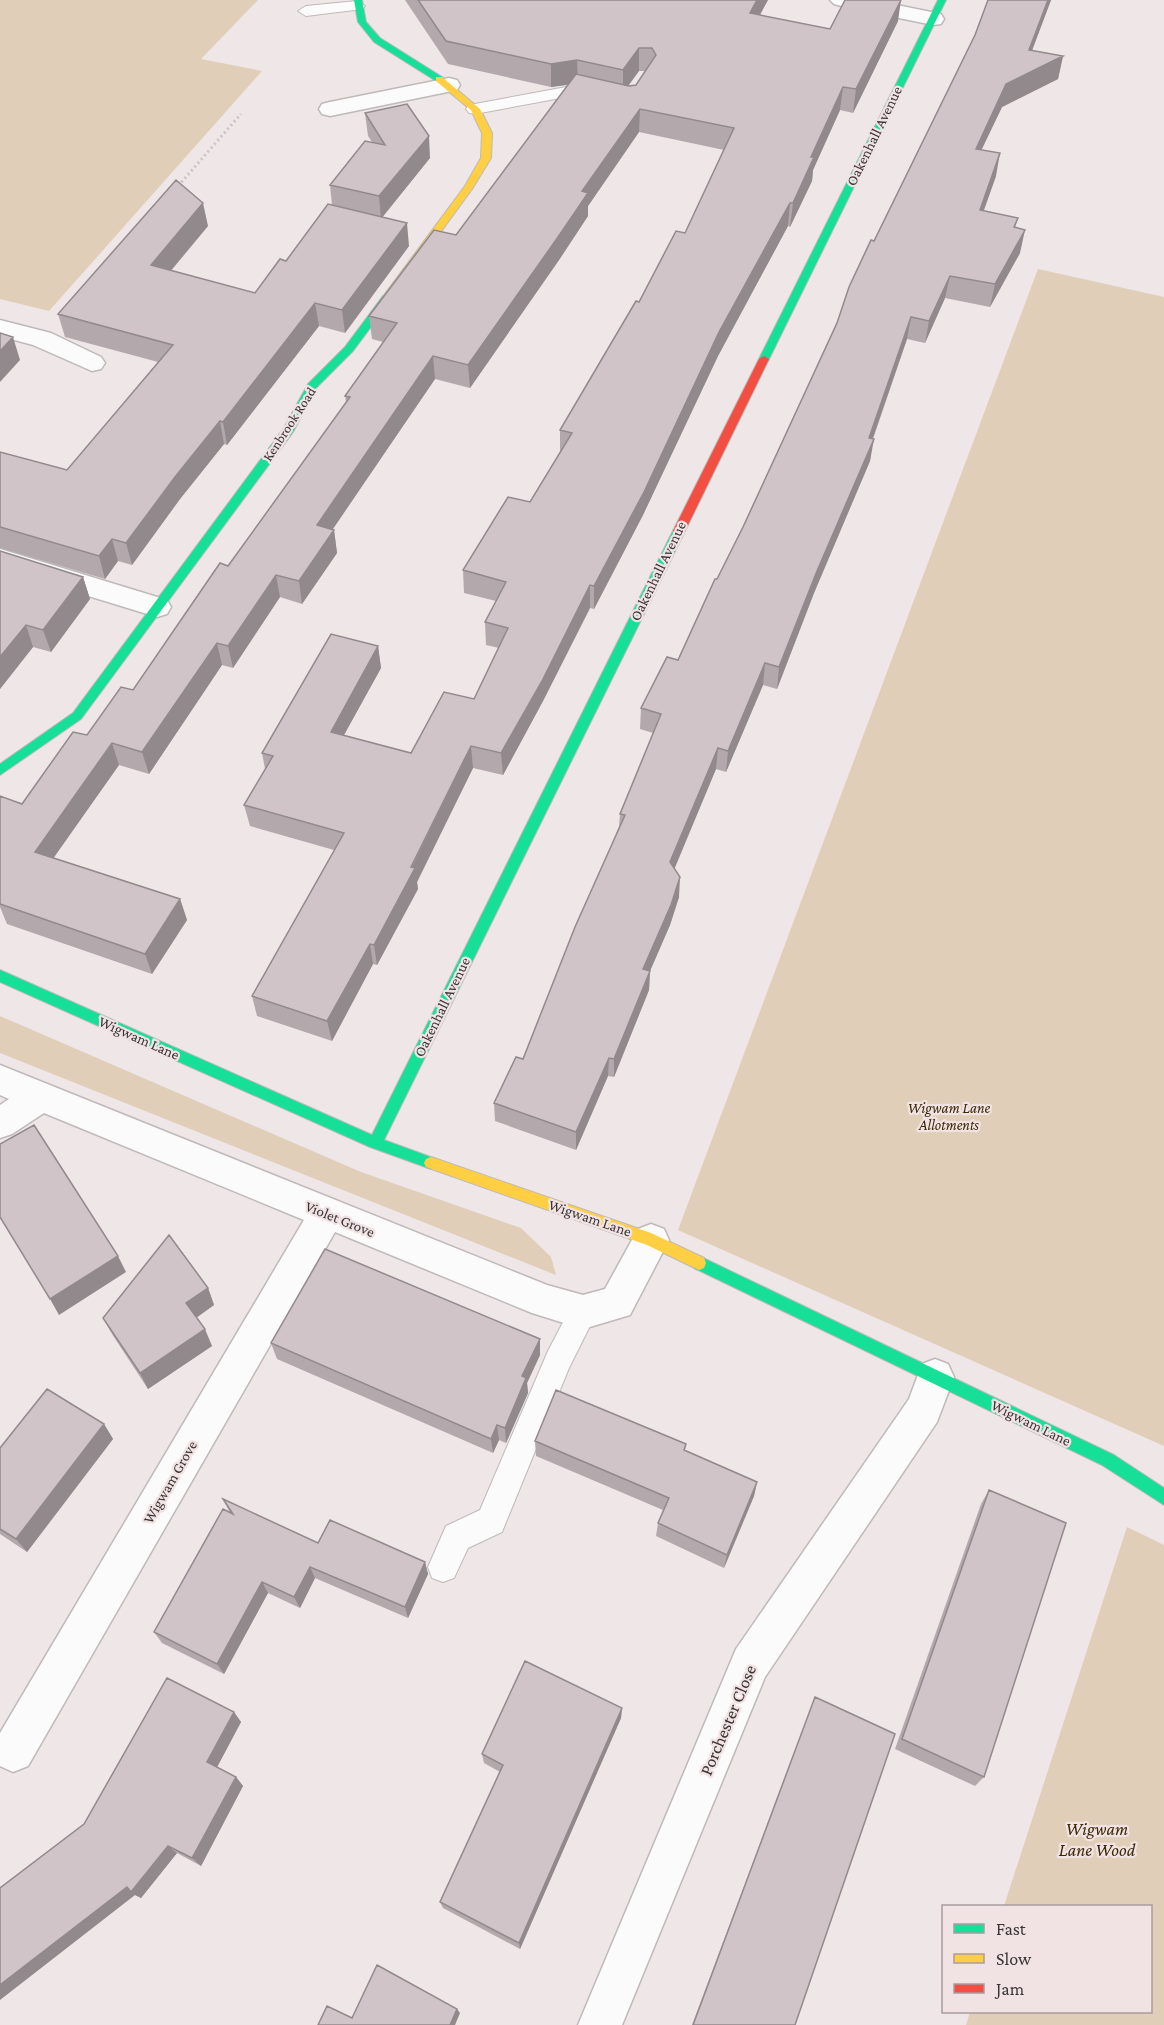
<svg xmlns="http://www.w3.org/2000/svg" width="1164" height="2025" font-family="'Crimson Pro',serif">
<rect width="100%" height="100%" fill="#eee6e7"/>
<path fill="#e0ceb8" d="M0,0H258L201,59L262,71L49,311L0,299Z
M1038,269L1164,297V1446L678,1230Z
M0,1016L361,1172L521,1228L551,1257L556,1275L0,1053Z
M1127,1527L1164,1545V2025H966L970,2012H1150V1906H1004Z"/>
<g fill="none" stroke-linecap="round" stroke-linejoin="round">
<g stroke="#bfb9b9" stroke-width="2">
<path id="lane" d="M357,1L365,6L363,9L306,16L298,11L306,6Z
M577,85L602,91L605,95L602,99L596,100L577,95L475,114L469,113L466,109L469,105L475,104Z
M583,1299L593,1303L597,1312L569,1368L502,1532L468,1548L454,1578L443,1582L432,1578L428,1567L446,1526L480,1510L548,1351L573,1303Z"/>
</g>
<g stroke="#bfb9b9" stroke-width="3">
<path id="street" d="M830,0H872L941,14L944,19L941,24L933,25L841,6L834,4Z
M449,78L457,80L460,85L457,90L330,116L322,114L319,109L322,104L330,102Z
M0,320L51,333L101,357L105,363L101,369L92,371L33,345L0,336Z
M0,549L167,600L171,607L167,614L157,617L0,569Z
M0,1065L547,1285L583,1295L605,1289L638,1229L651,1224L664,1229L669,1240L630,1315L583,1329L532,1313L335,1232L28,1766L13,1772L0,1766V1733L304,1220L44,1113L12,1134L0,1138V1105L9,1099L0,1095Z
M935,1359L948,1364L954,1377L937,1422L765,1677L622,2025H578L736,1649L909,1399L922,1364Z"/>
</g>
<g stroke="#bfb9b9" stroke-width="2">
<path id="fast" d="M354,0H362L366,22L380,38L442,77V81H436L374,42L358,22Z
M938,0H946L769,359L768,361H760L759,359Z
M387,295L391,296V300L353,351L316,388L293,432L81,719L0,775V764L73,713L284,428L308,384L345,347L383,296Z
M679,527L685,531L384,1140L436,1159L438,1163L436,1167L431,1169L370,1147L0,982V970L372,1135L673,531Z
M699,1256L1114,1455L1164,1488V1505L1102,1465L694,1268L692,1263L694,1258Z"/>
</g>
<g stroke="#bfb9b9" stroke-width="2">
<path id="slow" d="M436,77H442L480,109L492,133L491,158L472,189L391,300L387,301L382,298L465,186L481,158L482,133L471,110L436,81Z
M431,1157L651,1233L704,1258L706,1263L704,1268L699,1270L647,1245L426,1167L424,1163L426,1159Z"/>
</g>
<g stroke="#bfb9b9" stroke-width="2">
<path id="jam" d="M764,356L769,359L685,531L679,535L675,534L673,531L759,359Z"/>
</g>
<path stroke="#cac6c6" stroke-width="3" stroke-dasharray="2 3" stroke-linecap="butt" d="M178,186L241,114"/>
<use href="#lane" fill="#fcfbfb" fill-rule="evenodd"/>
<use href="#street" fill="#fcfbfb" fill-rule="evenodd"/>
<use href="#fast" fill="#16e098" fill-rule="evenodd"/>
<use href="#slow" fill="#ffcf43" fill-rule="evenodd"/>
<use href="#jam" fill="#f24e42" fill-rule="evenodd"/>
</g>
<path fill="#b3a9ad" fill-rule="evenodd" d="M405,0H768L759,15L830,29L898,21L853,113L840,110L813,170L812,181L790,227L788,226L718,356L643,515L594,609L590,608L543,701L503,775L473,768L417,882L418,889L377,965L373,964L332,1041L257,1016L252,996L334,850L250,826L244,805L265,769L262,753L378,646L381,668L344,735L411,753L474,699L499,648L486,645L485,622L496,601L464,593L463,570L530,502L560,452V430L639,302L685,233L724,150L639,132L588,206V216L559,260L470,388L435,379L332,530H334L337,553L302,604L280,597L233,668L222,665L149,774L119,765L53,858L180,899L187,920L152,974L7,924L0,907V796L22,804L87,735L133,690L228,566L346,402L345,396L383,342L372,339L369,316L456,235L568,85L551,87L448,64ZM639,71H645L636,85L628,86Z
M988,0H1051L1032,50L1063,56L1058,79L1002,107L981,150L996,176L983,211L1018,218L1015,228L1020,253L990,307L945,298L925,343L907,339L873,439L870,461L814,593L777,689L763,685L726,772L716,769L674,868L679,897L670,925L650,971L649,990L614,1077L608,1076L576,1150L495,1121L494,1103L523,1059L619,827L620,814L653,733L640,729L641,708L678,660L743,527L874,241L975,35Z
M365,113L430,158L382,217L409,246L345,333L319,326L227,445L224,444L180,499L132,565L118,561L105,579L0,548V452L67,470L158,362L65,337L58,314L208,226L171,271L255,293L286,261L332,205L330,185L372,142L368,136Z
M0,551L83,577L90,599L51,652L33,647L0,689Z
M208,1288L214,1305L196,1318L212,1346L148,1389L112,1334L103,1318Z
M540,1339V1355L527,1383L528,1393L506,1443L499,1440L493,1453L277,1359L271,1343Z
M104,1424L113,1439L27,1552L0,1534V1448Z
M535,1441L686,1444L685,1450L757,1482L754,1496L724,1568L656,1536L658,1523L663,1510L536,1456Z
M989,1490L984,1777L975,1786L895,1749L981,1504Z
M223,1499L318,1543L425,1562L428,1574L408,1618L315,1578L300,1608L268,1593L224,1674L162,1643L154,1632L230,1513Z
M815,1697L795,2025H692L811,1708Z
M622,1708L621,1718L520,1949L443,1908L440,1902L500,1772L484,1763L482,1754Z
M234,1712L241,1722L217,1767L236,1777L243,1786L201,1866L177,1853L141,1898L135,1895Z"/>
<path fill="#92898d" d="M757,0H768L748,37L750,13Z
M901,0L898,21L853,113L856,89Z
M1048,0H1051L1024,72L1029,50Z
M639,48V71L623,93V70Z
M1063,56L1058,79L1002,107L971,172L976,149L1006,84Z
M577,60L578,83L551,87V64Z
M843,87L840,110L813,170L812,181L790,227L793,203L811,157Z
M640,109L639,132L588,206V216L559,260L470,388L468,365L582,191Z
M429,136L430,158L381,219L379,196Z
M1000,153L996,176L976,233L980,210Z
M203,203L208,226L156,288L151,265Z
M790,203L788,226L718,356L643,515L594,609V586L719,332Z
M407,223L409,246L345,333L342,310Z
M1025,230L1020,253L990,307L995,284Z
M950,276L945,298L925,343L929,321Z
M315,303L319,326L227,445L223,422Z
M911,317L907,339L869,449L874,439L870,461L814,593L777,689L779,667L869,438Z
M13,337L20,360L0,382V351Z
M433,356L435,379L320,548L317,525Z
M220,421L224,444L180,499L132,565L126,543L175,477Z
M334,530L337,553L302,604L299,581Z
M112,539L118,561L105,579L99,556Z
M276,575L280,597L233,668L228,646Z
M83,577L90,599L51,652L43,630Z
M590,585V608L543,701L503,775L501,753Z
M26,625L33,647L0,689V657Z
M217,643L222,665L149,774L142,752Z
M378,646L381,668L334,753L331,732Z
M765,663L763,685L726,772L728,751Z
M112,743L119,765L43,873L35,852Z
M471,746L473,768L417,882L418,889L377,965L374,945Z
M718,748L716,769L669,882L670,862Z
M680,877L679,897L670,925L650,971L649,990L614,1077V1059L643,969Z
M180,899L187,920L152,974L145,954Z
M370,944L373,964L332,1041L327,1021Z
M609,1058L608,1076L576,1150V1132Z
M118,1256L126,1272L59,1315L50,1299Z
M208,1288L214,1305L193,1320L186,1303Z
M205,1329L212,1346L148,1389L140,1373Z
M540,1339V1355L527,1383L528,1393L506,1443L505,1428L522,1376Z
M104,1424L113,1439L27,1552L16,1539Z
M497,1425L499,1440L493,1453L491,1439Z
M757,1482L754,1496L724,1568L727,1555Z
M425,1562L428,1574L408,1618L405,1607Z
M310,1567L315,1578L300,1608L294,1597Z
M262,1582L268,1593L224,1674L217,1664Z
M622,1708L621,1718L520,1949L519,1943Z
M234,1712L241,1722L215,1771L207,1762Z
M236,1777L243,1786L201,1866L192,1858Z
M168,1846L177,1853L141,1898L135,1895L0,2000V1985Z
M457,2009L460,2013L455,2025H450Z"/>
<path fill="#d0c4c9" stroke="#92898d" stroke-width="1.5" d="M418,0H757L750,13L830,29L845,0H901L856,89L843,87L811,157H814L793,203H790L719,332L644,492L594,586L590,585L543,679L501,753L471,746L411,867L415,868L374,945L370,944L327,1021L252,996L344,833L244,805L273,756L262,753L331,634L378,646L331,732L411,753L444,692L474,699L508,628L485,622L506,582L463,570L508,497L530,502L572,433L560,430L636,301L639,302L676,231L685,233L734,128L640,109L582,191L588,193L558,237L468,365L433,356L317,525L334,530L299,581L276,575L228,646L217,643L142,752L112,743L35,852L180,899L145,954L0,904V796L22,804L73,732L87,735L121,687L133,690L220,563L228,566L350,397L345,396L397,323L369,316L434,230L456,235L576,74L629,86L636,85L656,55L652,48H639L623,70L577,60L551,64L446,41Z
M988,0H1048L1029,50L1063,56L1006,84L976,149L1000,153L980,210L1018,218L1014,227L1025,230L995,284L950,276L929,321L911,317L869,438L874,439L817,571L779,667L765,663L728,751L718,748L670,862L680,877L671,905L643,969L650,971L614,1059L609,1058L576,1132L494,1103L516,1057L523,1059L575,927L625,815L620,814L661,714L641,708L667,657L678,660L715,579H717L743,527L837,323L849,287L871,240L874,241L975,35Z
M407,104L429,136L379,196L330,185L365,141L385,145L365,113Z
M176,180L203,203L151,265L255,293L280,259L286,261L328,204L407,223L342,310L315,303L223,422L220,421L175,477L126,543L112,539L99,556L0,527V452L67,470L173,345L58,314Z
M0,333L13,337L0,351Z
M0,551L83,577L43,630L26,625L0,657Z
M34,1125L118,1256L50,1299L0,1217V1144Z
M169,1235L208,1288L186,1303L205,1329L140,1373L103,1318Z
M325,1249L540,1339L522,1376L526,1378L505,1428L497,1425L491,1439L271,1343Z
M47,1389L104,1424L16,1539L0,1529V1448Z
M556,1390L686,1444L684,1450L757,1482L727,1555L658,1523L669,1498L535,1441Z
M989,1490L1066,1523L984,1777L902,1739Z
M223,1499L318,1543L330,1520L425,1562L405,1607L310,1567L294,1597L262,1582L217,1664L154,1632L223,1509L233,1514Z
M525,1661L622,1708L519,1943L440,1902L503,1765L482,1754Z
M167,1678L234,1712L207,1762L236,1777L192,1858L168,1846L131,1892L127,1887L0,1985V1888L84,1824Z
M815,1697L895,1734L795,2025H693Z
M377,1965L457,2009L450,2025H318L327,2006L352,2018Z"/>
<g text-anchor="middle" stroke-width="4.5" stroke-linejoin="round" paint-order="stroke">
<g font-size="14" fill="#3a3535" stroke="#f1e3e4">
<text transform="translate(289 424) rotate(-57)" y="5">Kenbrook Road</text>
</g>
<g font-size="15" fill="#3a3535" stroke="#f1e3e4">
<text transform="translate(874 136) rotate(-64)" y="5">Oakenhall Avenue</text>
<text transform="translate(658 571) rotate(-64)" y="5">Oakenhall Avenue</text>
<text transform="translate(442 1007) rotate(-64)" y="5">Oakenhall Avenue</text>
<text transform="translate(139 1038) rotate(24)" y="5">Wigwam Lane</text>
<text transform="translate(590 1218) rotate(19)" y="5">Wigwam Lane</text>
<text transform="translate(340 1219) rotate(22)" y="5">Violet Grove</text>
<text transform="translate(1031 1423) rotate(26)" y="5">Wigwam Lane</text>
<text transform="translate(170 1482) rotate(-60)" y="5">Wigwam Grove</text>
</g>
<g font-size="15" font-style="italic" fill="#3c2804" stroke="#f1e3e4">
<text x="949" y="1113">Wigwam Lane<tspan x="949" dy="17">Allotments</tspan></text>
</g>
<g font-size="18" fill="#3a3535" stroke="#f1e3e4">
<text transform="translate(728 1720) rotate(-67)" y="6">Porchester Close</text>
</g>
<g font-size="18" font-style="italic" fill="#3c2804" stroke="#f1e3e4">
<text x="1097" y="1835">Wigwam<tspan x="1097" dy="21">Lane Wood</tspan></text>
</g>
</g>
<rect x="942" y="1905" width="210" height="108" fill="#f1e3e4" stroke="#a89d9e" stroke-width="1.5"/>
<rect x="954" y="1924" width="30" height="9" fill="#16e098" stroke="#a89d9e" stroke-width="1.5"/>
<text x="996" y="1935" font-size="18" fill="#3a3535">Fast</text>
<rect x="954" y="1954" width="30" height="9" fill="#ffcf43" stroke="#a89d9e" stroke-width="1.5"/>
<text x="996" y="1965" font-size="18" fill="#3a3535">Slow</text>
<rect x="954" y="1984" width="30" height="9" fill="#f24e42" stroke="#a89d9e" stroke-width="1.5"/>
<text x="996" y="1995" font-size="18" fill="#3a3535">Jam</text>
</svg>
